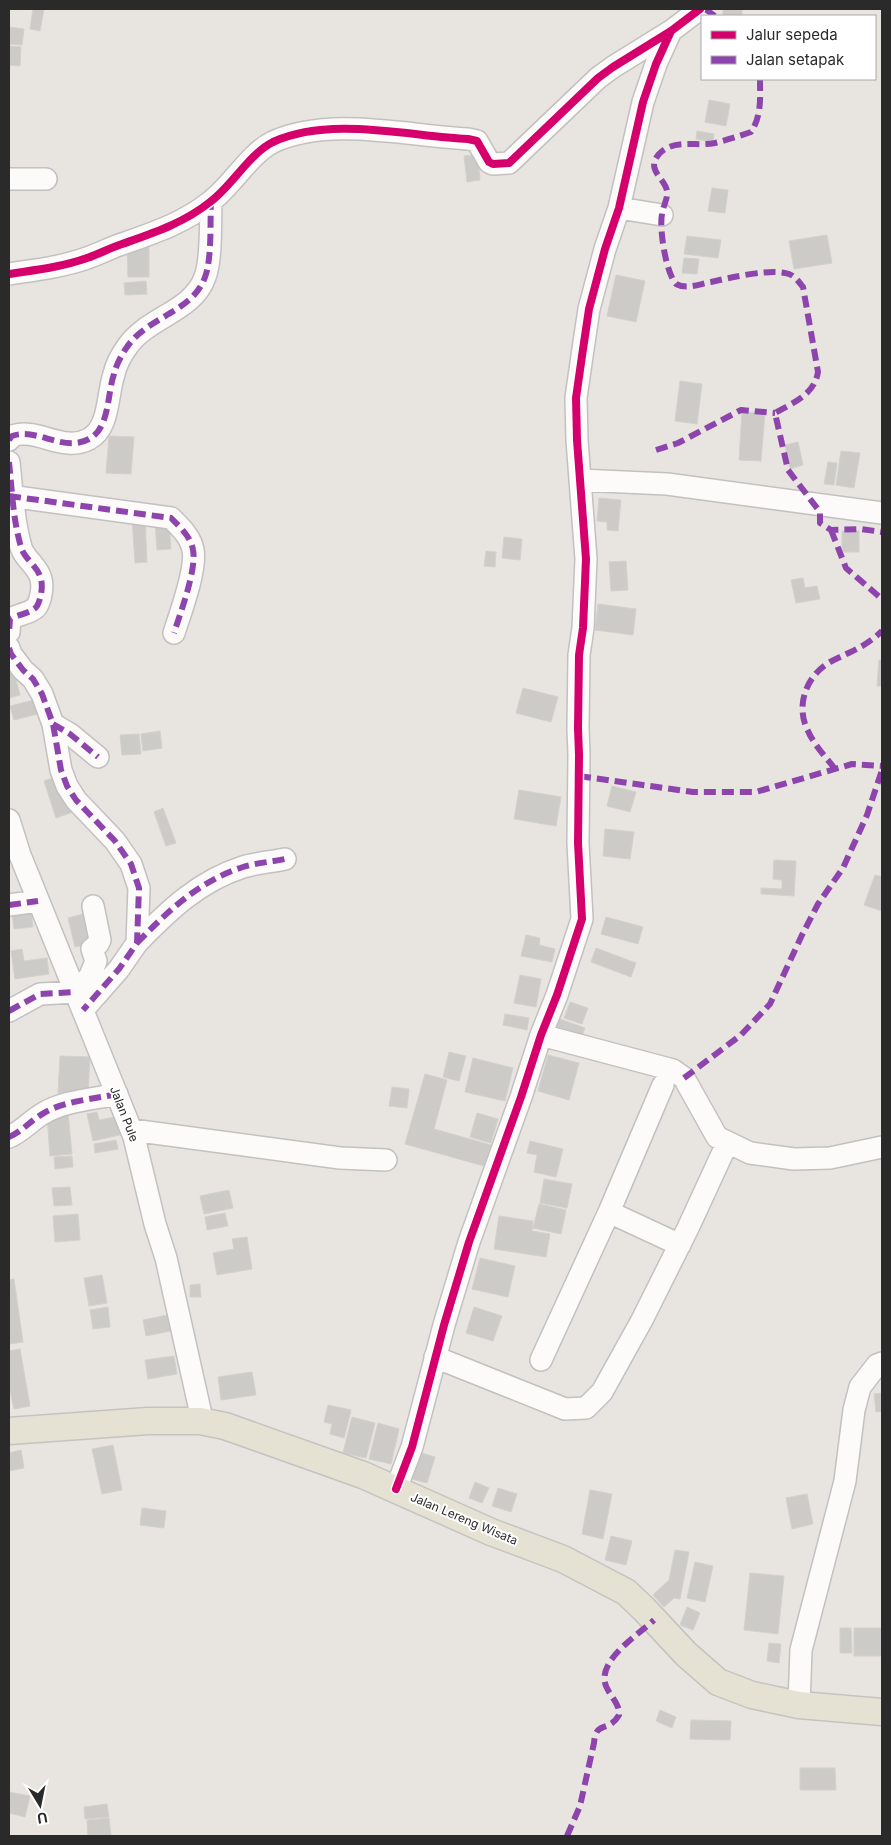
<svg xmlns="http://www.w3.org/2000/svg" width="891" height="1845" font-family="Inter,sans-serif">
<rect width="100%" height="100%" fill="#e8e5e0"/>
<path fill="#cdcbc7" stroke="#d3d1cc" d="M33,9H44L40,31L30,29Z
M723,9H742V16H723Z
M9,27L24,29L22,45L9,44Z
M9,46L21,47L20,66L9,65Z
M709,100L730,104L726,126L705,122Z
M697,131L714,134L713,142L696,139Z
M478,155L480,180L467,182L464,156Z
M712,188L728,190L725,213L708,211Z
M827,235L832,263L794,269L789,241Z
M687,236L721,240L718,258L684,254Z
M127,246H149V277H128Z
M684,258L699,259L697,274L682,273Z
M616,275L645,281L636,322L607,316Z
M146,281L147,294L125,295L124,283Z
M680,381L702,384L697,424L675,421Z
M742,412L765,413L761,461L739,460Z
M109,436L134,437L131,474L106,473Z
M798,442L803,465L790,469L785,445Z
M841,451L860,453L854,488L836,485Z
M828,462L837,463L834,485L824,484Z
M599,498L621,500L618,531L607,530V522L597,521Z
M132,518H145L147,562L135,563Z
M155,522H169L171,549L157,550Z
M842,531H859V552H842Z
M504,537L522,539L520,560L502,558Z
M486,551L496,552L495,567L484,566Z
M626,561L628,590L611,591L609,562Z
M803,578L805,588L817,586L820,599L796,603L791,580Z
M598,604L636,609L633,635L595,630Z
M879,660H882V686H877Z
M13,669L20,695L9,698V670Z
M523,688L558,697L551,722L516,713Z
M34,700L38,714L14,720L10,706Z
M160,731L162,748L143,751L141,734Z
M139,734L141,754L122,755L120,735Z
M61,775L73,812L56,818L44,781Z
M612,786L636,792L630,812L607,806Z
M519,790L561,797L556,826L514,819Z
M163,808L176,843L166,846L154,812Z
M605,829L634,832L630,859L603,856Z
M774,860L796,861L794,896L761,894V888L782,889V880L773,879Z
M875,875L882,877V911L864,905Z
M31,909L33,927L14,929L12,911Z
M87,913L94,943L75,947L68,918Z
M606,917L643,927L638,944L601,934Z
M526,935L540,938L539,945L555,949L552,962L521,956Z
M596,948L636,963L631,977L591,962Z
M22,949L24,961L47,958L49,974L15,979L11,951Z
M520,975L541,979L536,1007L514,1003Z
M570,1002L588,1008L582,1024L564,1018Z
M505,1014L529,1018L527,1030L503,1025Z
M557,1018L585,1028L580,1041L552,1031Z
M449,1052L466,1056L459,1081L443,1077Z
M548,1055L579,1063L569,1100L538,1091Z
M60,1056L90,1057L88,1095L58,1093Z
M473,1058L513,1068L505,1101L465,1092Z
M425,1074L447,1080L434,1129L491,1145L484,1166L405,1144Z
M392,1087L409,1089L407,1108L389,1106Z
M97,1112L99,1120L120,1116L124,1134L93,1141L87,1114Z
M68,1113L72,1154L50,1156L47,1115Z
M477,1113L498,1119L491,1143L470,1137Z
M116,1140L118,1149L95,1153L94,1144Z
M530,1141L563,1149L556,1177L534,1172L537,1155L527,1153Z
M72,1156L73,1167L55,1169L54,1157Z
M544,1179L572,1184L567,1208L540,1203Z
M70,1187L72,1205L54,1206L52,1188Z
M229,1190L233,1208L204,1214L200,1196Z
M539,1204L566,1210L561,1234L533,1228Z
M225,1213L228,1226L207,1230L205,1217Z
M78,1214L80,1240L55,1242L53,1216Z
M499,1216L533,1221L532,1231L550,1234L546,1257L494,1249Z
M247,1237L252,1269L217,1275L213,1253L234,1249L232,1239Z
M480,1258L515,1266L508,1297L472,1289Z
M102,1275L107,1303L89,1306L84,1278Z
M14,1279L23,1342L10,1344L9,1333V1280Z
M200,1284L201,1297H190V1285Z
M108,1307L110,1327L93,1329L90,1310Z
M474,1307L502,1316L493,1341L466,1333Z
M168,1315L171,1331L146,1336L143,1320Z
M20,1349L30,1406L14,1409L9,1386V1351Z
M174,1356L177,1374L148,1379L145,1360Z
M252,1372L256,1395L221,1400L218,1377Z
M882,1393V1411L876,1412L874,1394Z
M328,1405L351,1410L344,1438L330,1434L332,1424L324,1422Z
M352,1417L375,1423L366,1458L343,1453Z
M378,1423L399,1429L391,1464L369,1459Z
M113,1445L122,1490L102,1494L92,1449Z
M21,1450L24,1468L9,1471V1453Z
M415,1451L435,1457L427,1483L408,1478Z
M475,1482L489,1488L482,1503L469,1498Z
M498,1488L517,1494L511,1512L492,1506Z
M590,1490L612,1494L603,1539L582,1534Z
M807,1494L813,1524L792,1529L786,1498Z
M142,1508L166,1511L164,1528L140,1525Z
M611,1536L632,1541L626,1565L605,1560Z
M675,1550L689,1552L680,1599L674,1598L664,1607L653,1595L669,1580Z
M695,1562L713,1566L705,1602L687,1598Z
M750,1573L784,1576L778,1634L744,1630Z
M687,1607L700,1613L693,1630L680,1625Z
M840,1628H851L852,1653H840Z
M854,1628H882V1656H854Z
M769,1643L781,1644L779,1663L767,1661Z
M660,1710L676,1717L672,1728L656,1721Z
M691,1720L731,1721L730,1740L690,1739Z
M800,1768H835L836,1790H800Z
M9,1792L30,1796L25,1817L9,1813Z
M107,1804L109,1817L85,1819L84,1807Z
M109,1818L111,1836H88L87,1820Z"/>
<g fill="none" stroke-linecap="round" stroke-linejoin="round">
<g stroke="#c2c1c1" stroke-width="24">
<path id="minor" d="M9,179H46
M619,208L662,215
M9,274C35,270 62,267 87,258C99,254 110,248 122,244C153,233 184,223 210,202C232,186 249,154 273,142C330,116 408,136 468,139L477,141L489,162L493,164L509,163L598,78L613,67L671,31
M9,440L12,436C37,427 63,453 89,439C110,428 107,394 114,374C116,365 122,354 127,347C147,317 193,312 205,277C212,259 210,222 211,202
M9,462C12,490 13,520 21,547C24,559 38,566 41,579C43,587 41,599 37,606C34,612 17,615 10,619L9,632
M580,480L667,484L882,513
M9,496L171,518C180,527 191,537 193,550C197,569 180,614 174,633
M9,648L11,654L23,670L33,679L42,694L53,724L61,770L67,786L76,800L115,841L131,864L139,888L137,943L119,969L83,1010
M53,724L70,734L98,757
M9,820L20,855L134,1137L155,1224L166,1258L200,1410V1421
M9,905L38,901
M137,943C168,911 199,881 243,867C256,863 271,862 285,859
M9,1011L40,994L76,992L90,976L96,961L92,949L98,944L100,940L93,906
M541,1035L673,1070L684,1078L717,1137L750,1153L794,1159L830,1158L882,1147
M132,1130L340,1158L386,1160
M9,1137C23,1131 31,1120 44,1113C63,1101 95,1099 117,1094
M609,1212L680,1245
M435,1357L565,1409L586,1408L602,1392L642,1320L688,1228L724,1150
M541,1360L609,1212L663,1085
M396,1489L412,1447L444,1325L469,1242L521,1097L541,1035L557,995L582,919L578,843L579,755L578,728L579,655L583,628L586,559L577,440L576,398L582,356L589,309L605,249L619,208L643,102L656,64L671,31L700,9
M799,1705L801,1650L845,1481L854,1410L860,1387L877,1365L882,1363"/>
</g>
<g stroke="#c4c3c1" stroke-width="29">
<path id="major" d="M9,1431L148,1421H200L225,1426L363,1475L491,1532L563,1559L626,1592L644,1609L686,1654L718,1682L752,1695L799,1705L882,1712"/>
</g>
<use href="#minor" stroke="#fcfbfa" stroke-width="21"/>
<use href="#major" stroke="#e5e2d4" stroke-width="26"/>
<path stroke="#8e44ad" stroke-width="6" stroke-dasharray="12 6" stroke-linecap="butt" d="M705,9L715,16
M760,79C760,98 762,115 751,132C739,136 727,140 715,143C697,147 674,138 659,154C645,170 665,178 667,191C668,199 663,206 662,214C659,229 666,273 676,284C687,290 699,284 711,282C728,278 768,269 785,273C794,274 798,281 803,287L818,372C814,395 794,402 775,413L788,470L820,512V523L831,530L861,529L882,532
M9,440L12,436C37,427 63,453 89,439C110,428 107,394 114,374C116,365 122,354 127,347C147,317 193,312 205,277C212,259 210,222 211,202
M656,450L678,443L741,410L775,413
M9,462C12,490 13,520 21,547C24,559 38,566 41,579C43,587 41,599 37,606C34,612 17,615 10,619L9,632
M9,496L171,518C180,527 191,537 193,550C197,569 180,614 174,633
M831,530L846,568L882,599
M9,648L11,654L23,670L33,679L42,694L53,724L61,770L67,786L76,800L115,841L131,864L139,888L137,943L119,969L83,1010
M53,724L70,734L98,757
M835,769C826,757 814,745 808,731C795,706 806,676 830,662C851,651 864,648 882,631
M579,776L693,792H756L852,764L882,766
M9,905L38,901
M137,943C168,911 199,881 243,867C256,863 271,862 285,859
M9,1011L40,994L76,992
M684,1078L741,1035L770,1004L802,935L818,904L843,868L867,815L882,770
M9,1137C23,1131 31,1120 44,1113C63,1101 95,1099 117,1094
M567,1836L580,1806L594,1743C596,1719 608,1734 619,1715C620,1704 610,1696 606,1686C596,1661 638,1635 654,1620"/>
<g stroke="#fff" stroke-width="11">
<path id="cycleway" d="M9,274C35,270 62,267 87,258C99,254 110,248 122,244C153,233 184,223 210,202C232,186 249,154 273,142C330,116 408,136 468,139L477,141L489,162L493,164L509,163L598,78L613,67L671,31
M396,1489L412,1447L444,1325L469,1242L521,1097L541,1035L557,995L582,919L578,843L579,755L578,728L579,655L583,628L586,559L577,440L576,398L582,356L589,309L605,249L619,208L643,102L656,64L671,31L700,9"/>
</g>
<use href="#cycleway" stroke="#d6006c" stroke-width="8"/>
</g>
<g text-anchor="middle" stroke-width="4" stroke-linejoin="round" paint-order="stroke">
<g font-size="12" fill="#2a2a2a" stroke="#fff">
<text transform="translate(124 1114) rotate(69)" y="4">Jalan Pule</text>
<text transform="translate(464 1519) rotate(23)" y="4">Jalan Lereng Wisata</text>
</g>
</g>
<rect width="891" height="1845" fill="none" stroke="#2a2a2a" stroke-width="20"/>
<rect x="701" y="15" width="175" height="65" fill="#ffffff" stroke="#aaaaaa"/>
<rect x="711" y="31" width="25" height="8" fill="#d6006c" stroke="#aaaaaa"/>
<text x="746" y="40" font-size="15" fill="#2a2a2a">Jalur sepeda</text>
<rect x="711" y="56" width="25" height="8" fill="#8e44ad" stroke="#aaaaaa"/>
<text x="746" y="65" font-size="15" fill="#2a2a2a">Jalan setapak</text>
<g transform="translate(40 1805) rotate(170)" stroke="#ffffff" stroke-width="4" paint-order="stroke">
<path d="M0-4L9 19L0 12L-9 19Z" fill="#2a2a2a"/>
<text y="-8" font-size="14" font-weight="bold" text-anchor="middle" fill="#2a2a2a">U</text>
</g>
</svg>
